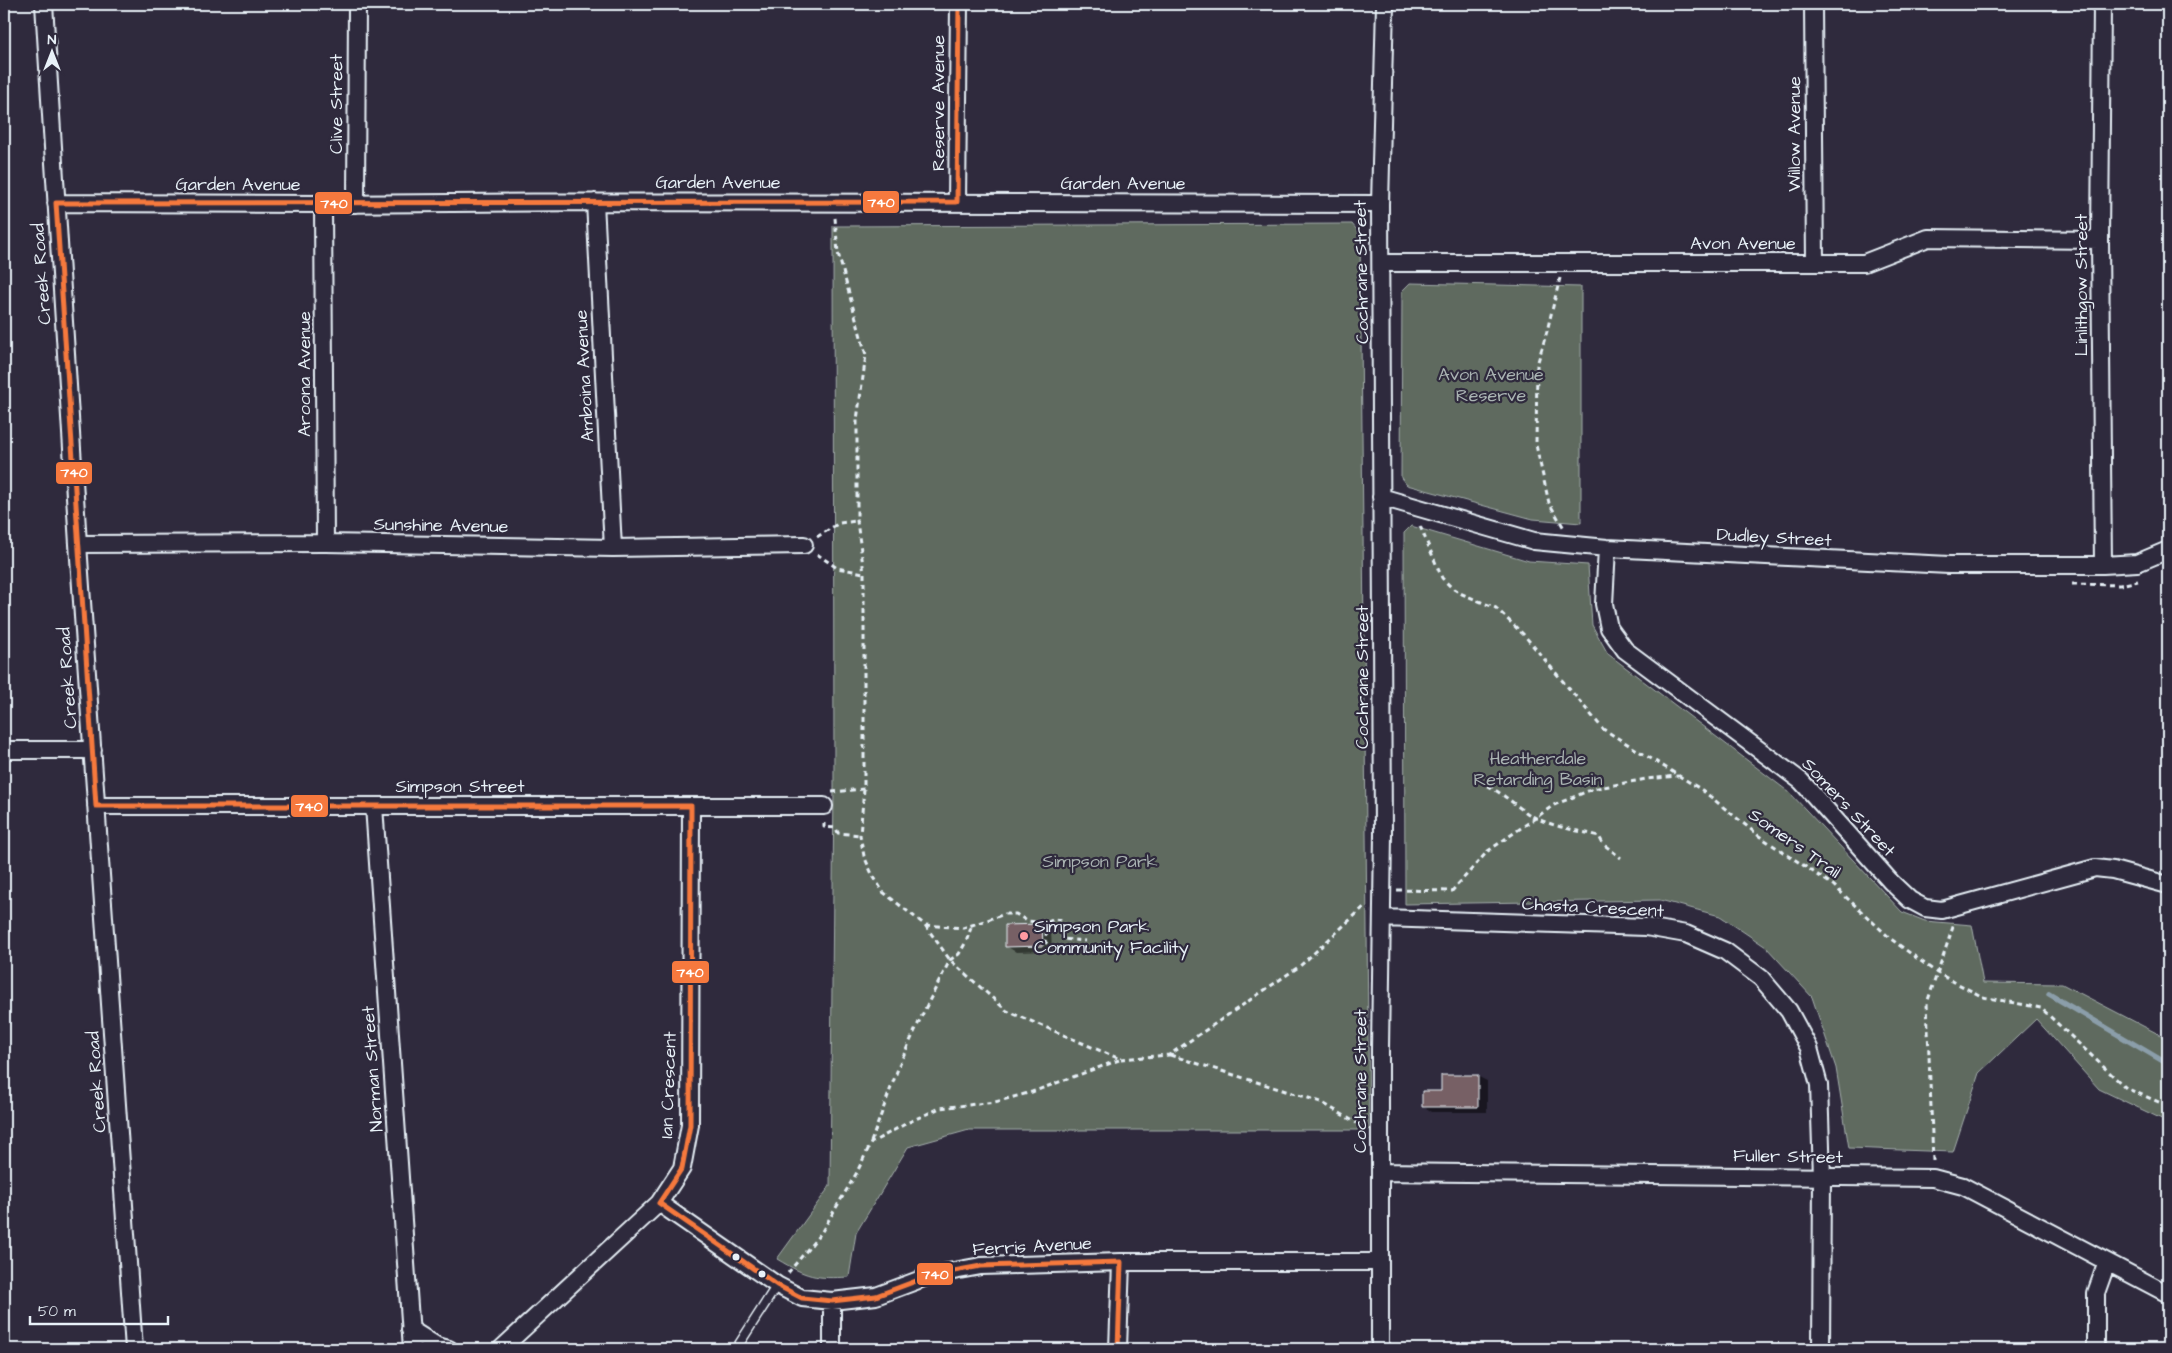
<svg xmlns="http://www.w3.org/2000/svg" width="2172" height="1353" font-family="'Architects Daughter',sans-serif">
<rect width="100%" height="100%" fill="#2f2a3d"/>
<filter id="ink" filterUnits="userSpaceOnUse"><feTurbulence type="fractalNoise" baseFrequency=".02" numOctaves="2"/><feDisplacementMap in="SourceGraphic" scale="10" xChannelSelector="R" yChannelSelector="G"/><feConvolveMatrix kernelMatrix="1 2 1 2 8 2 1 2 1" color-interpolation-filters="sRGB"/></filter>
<g filter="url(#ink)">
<path fill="#5f6a5f" stroke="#a4aeac" d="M1352,224L1360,234L1369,1130H969L908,1147L856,1233L849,1277C815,1279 807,1277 777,1259L830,1186L834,787L833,226Z
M1410,283L1581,287V523L1533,519L1407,485L1401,478L1402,291Z
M1411,526L1529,561L1588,565L1592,625L1608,654L1790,793L1902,912L1925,921L1972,925L1983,983L2062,984L2168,1039V1122L2099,1089L2036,1019L1979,1073L1953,1152L1849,1148L1836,1068L1812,997L1766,947L1720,916L1660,900L1405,904L1404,533Z"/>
<path fill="#0007" d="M1042,926L1051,931L1052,951L1016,952L1006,946Z
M1477,1076L1487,1081V1112H1432L1423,1106L1442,1092Z"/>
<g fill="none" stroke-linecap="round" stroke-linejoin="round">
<path stroke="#8b9eaa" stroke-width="5.5" d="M2049,994L2168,1064"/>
</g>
<path fill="#776065" stroke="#e8f1f8" d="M1042,924L1043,946L1005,947V925Z
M1441,1075H1478V1107H1422V1091H1441Z"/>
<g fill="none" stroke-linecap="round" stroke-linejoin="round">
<g stroke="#e8f1f8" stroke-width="11">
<path id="service" d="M736,1349L777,1285"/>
</g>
<g stroke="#e8f1f8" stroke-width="20">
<path id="minor" d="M44,4L78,544L134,1349
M1813,4L1815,263
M2102,4L2100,240L2103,565
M595,202L613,548
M957,202L959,4
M56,203L323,204L595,202L1380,204
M323,204L325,543
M356,204L357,4
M1381,263H1864L1928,238L2100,240
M1381,497L1534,541L1607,548L1949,565H2103L2137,563L2168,550
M78,544L325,543L613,548L804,545
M1607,548L1604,604L1609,628L1625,650L1801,781L1891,882L1910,900L1925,908L1942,910L2095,868L2113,870L2168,885
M4,750H93
M96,806H824
M374,806L412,1349
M1382,918L1646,927L1686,934L1725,951L1761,978L1789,1011L1809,1048L1819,1085L1822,1177L1821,1349
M1380,1172L1933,1178L1963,1186L2168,1294
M659,1203L777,1285L802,1298L832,1301L876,1296L932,1275L981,1266L1121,1262H1380
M832,1301V1349
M410,1329L437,1346L449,1349
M501,1349L659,1203L682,1168L690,1125L691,806
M1118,1349L1121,1262
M1380,1349V1049L1383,834L1380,204L1385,4
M2096,1349V1293L2107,1262"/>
</g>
<path stroke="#e8f1f8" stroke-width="3" stroke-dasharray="5 4" stroke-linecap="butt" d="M835,218L838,253L866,355L857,420V521L864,573V789L860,835L864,856L872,874L883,892L925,925L950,960L1007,1011L1120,1059L1169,1055L1300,966L1365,906
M1560,278L1547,331L1537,365L1536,445L1549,503L1564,528
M1420,526L1442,578L1452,588L1462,594L1496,608L1524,635L1603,729L1702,790L1759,836L1833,885L1891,939L1937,973L1983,997L2041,1008L2126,1088L2168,1106
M817,537L839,523L857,521
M817,554L837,568L864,573
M2072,584L2120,585L2138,581
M1488,786C1502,793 1514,804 1527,813C1547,826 1576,830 1599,836L1603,844L1621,858
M832,792L864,789
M824,823V827L836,828L838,833L860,835
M1397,890L1452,891L1488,851L1554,805L1593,789L1646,779L1678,776
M1048,922L1045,942L1049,945
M926,925L963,928L1005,914H1016L1027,921L1038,922H1048L1055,919L1060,920L1063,929L1062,939L1086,941
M1170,1055L1321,1102L1365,1128
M871,1142L900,1063L924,1011L950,960L959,954L966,942L972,925
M1933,1161L1927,1003L1954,924
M788,1273L821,1233L856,1174L871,1143L907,1123L940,1108L995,1102L1032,1092L1119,1060"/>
<use href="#service" stroke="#2f2a3d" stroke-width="8"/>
<use href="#minor" stroke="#2f2a3d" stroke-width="16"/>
<g stroke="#2f2a3d" stroke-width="9">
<path id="bus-1" d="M959,4L957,202L56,203L96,806H691L690,1125L682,1168L659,1203L777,1285L802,1298L832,1301L876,1296L932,1275L981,1266L1121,1262L1118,1349"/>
</g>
<use href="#bus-1" stroke="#f6793e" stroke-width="5"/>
</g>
</g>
<circle fill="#ff9aa2" stroke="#2f2a3d" stroke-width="2" cx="1024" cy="936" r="5"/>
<g fill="#e8f1f8" stroke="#2f2a3d" stroke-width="2">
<circle cx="736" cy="1257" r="4.5"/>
<circle cx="762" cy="1274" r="4.5"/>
</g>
<g text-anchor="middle" stroke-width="4.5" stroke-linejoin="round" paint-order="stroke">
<g font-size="18" fill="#e8f1f8" stroke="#2f2a3d">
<text transform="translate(938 103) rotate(-90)" y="6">Reserve Avenue</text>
<text transform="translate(336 104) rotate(-90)" y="6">Clive Street</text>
<text transform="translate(1794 134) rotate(-90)" y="6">Willow Avenue</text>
<text x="718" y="188">Garden Avenue</text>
<text x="1123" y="189">Garden Avenue</text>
<text x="238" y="190">Garden Avenue</text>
<text x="1743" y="249">Avon Avenue</text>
<text transform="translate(1361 272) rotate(-91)" y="6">Cochrane Street</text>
<text transform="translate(41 274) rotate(-94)" y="6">Creek Road</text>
<text transform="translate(2081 285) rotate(-90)" y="6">Linlithgow Street</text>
<text transform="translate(304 374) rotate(-90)" y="6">Aroona Avenue</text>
<text transform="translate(584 376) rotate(-93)" y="6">Amboina Avenue</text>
<text transform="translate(441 525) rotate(1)" y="6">Sunshine Avenue</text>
<text transform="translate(1774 537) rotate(3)" y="6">Dudley Street</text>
<text transform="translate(1362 677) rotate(-90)" y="6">Cochrane Street</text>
<text transform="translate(67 678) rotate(-94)" y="6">Creek Road</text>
<text x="460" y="792">Simpson Street</text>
<text transform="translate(1849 807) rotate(47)" y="6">Somers Street</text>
<text transform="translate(1795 843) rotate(35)" y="6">Somers Trail</text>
<text transform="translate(1593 907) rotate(3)" y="6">Chasta Crescent</text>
<text transform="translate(372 1069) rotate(-94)" y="6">Norman Street</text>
<text transform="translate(1360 1081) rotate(-90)" y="6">Cochrane Street</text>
<text transform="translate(96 1082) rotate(-94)" y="6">Creek Road</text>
<text transform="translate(668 1085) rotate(-88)" y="6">Ian Crescent</text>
<text transform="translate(1788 1156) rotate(1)" y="6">Fuller Street</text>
<text transform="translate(1032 1246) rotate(-3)" y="6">Ferris Avenue</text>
</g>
<g font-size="18" fill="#aab4b3" stroke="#2f2a3d">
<text x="1491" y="380">Avon Avenue<tspan x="1491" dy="21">Reserve</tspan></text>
<text x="1538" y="764">Heatherdale<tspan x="1538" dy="21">Retarding Basin</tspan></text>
<text x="1100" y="867">Simpson Park</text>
</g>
<g font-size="18" fill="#e8f1f8" stroke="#2f2a3d" text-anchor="start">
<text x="1034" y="932">Simpson Park<tspan x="1034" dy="21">Community Facility</tspan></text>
</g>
</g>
<g stroke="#2f2a3d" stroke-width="2">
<rect x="862" y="190" width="38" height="24" rx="5" fill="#f6793e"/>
<rect x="314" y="191" width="39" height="24" rx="5" fill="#f6793e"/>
<rect x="55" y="461" width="38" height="24" rx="5" fill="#f6793e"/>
<rect x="290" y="794" width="39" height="24" rx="5" fill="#f6793e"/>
<rect x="671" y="960" width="39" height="24" rx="5" fill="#f6793e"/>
<rect x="916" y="1262" width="38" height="24" rx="5" fill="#f6793e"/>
</g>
<g font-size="14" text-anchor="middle" font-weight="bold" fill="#fff">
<text x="881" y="207">740</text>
<text x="334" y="208">740</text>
<text x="74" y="477">740</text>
<text x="309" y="811">740</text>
<text x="690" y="977">740</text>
<text x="935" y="1279">740</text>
</g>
<rect width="2172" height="1353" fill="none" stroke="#2f2a3d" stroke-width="20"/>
<rect x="10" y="10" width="2152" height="1333" fill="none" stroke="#e8f1f8" stroke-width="2" filter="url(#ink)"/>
<g transform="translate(52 52)" stroke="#2f2a3d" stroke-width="4" paint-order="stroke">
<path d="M0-4L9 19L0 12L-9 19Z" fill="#e8f1f8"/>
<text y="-8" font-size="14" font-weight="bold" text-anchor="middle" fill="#e8f1f8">N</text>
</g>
<path d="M30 1316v8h138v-8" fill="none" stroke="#e8f1f8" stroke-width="2.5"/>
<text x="38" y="1316" font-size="15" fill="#e8f1f8" stroke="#2f2a3d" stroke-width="4" paint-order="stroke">50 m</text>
</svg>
